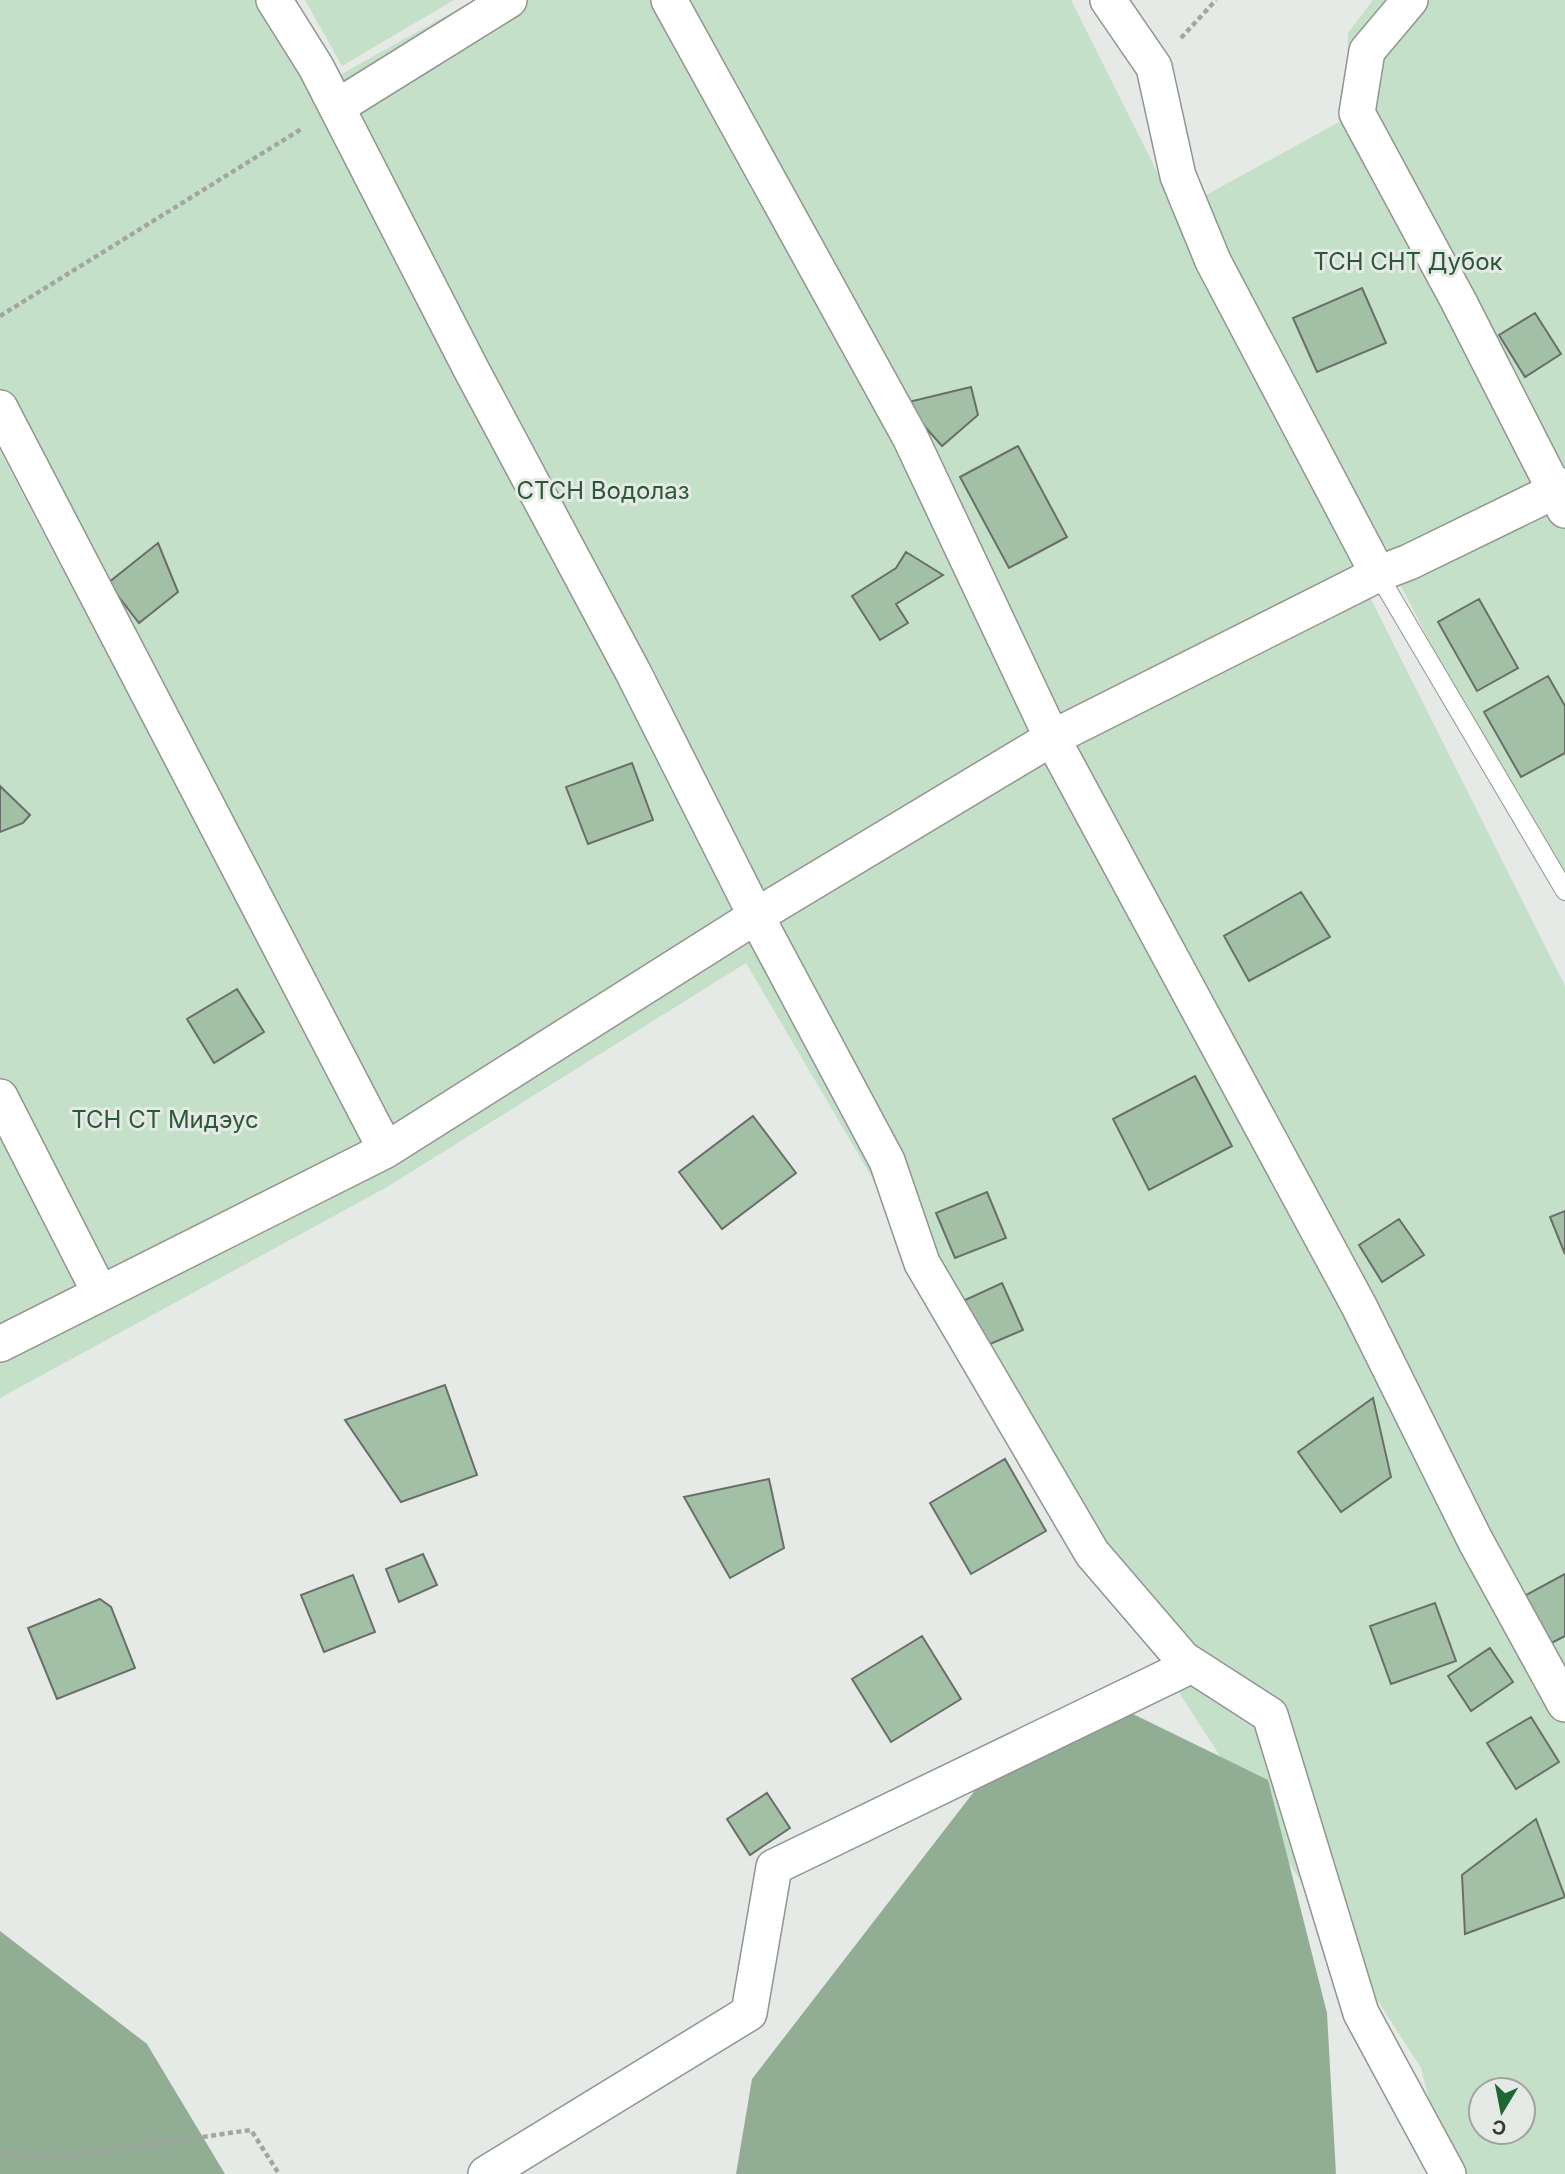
<svg xmlns="http://www.w3.org/2000/svg" width="1565" height="2174" font-family="Inter,sans-serif">
<rect width="100%" height="100%" fill="#e6eae6"/>
<path fill="#c5e0c9" fill-rule="evenodd" d="M0,0H295L338,76L474,0H1071L1565,986V2174H1448L1421,2068L1129,1615L746,963L387,1187L0,1398V451L332,1081L0,435ZM1481,2090H1523V2132H1481Z
M305,0H454L342,66Z
M1373,0H1565V901L1199,199L1346,118L1348,33Z"/>
<path fill="#91ae95" d="M1131,1713L1268,1780L1327,2013L1336,2174H736L752,2079L1000,1758Z
M0,1931L147,2044L225,2174H0Z"/>
<path fill="#a2c0a6" stroke="#6a6e6a" stroke-width="2" d="M1362,288L1386,343L1317,372L1293,318Z
M1535,313L1561,354L1525,377L1499,335Z
M971,387L978,415L942,446L904,403Z
M1018,446L1067,537L1009,568L960,477Z
M158,543L178,592L139,623L108,583Z
M906,552L943,575L896,604L908,623L880,640L852,596L896,568Z
M1479,599L1518,668L1477,691L1438,622Z
M1548,676L1565,706V753L1521,777L1484,712Z
M632,763L653,820L588,844L566,787Z
M0,786L30,815L23,823L0,832Z
M1301,892L1330,937L1249,981L1224,936Z
M237,989L264,1032L214,1063L187,1019Z
M1195,1076L1232,1146L1149,1190L1113,1119Z
M753,1116L796,1173L722,1229L679,1172Z
M987,1192L1006,1238L955,1258L936,1213Z
M1565,1211V1254L1550,1217Z
M1399,1219L1424,1255L1382,1282L1359,1245Z
M1002,1283L1023,1330L983,1347L963,1301Z
M445,1385L477,1475L401,1502L345,1420Z
M1373,1398L1391,1477L1341,1512L1298,1452Z
M1005,1459L1046,1531L971,1574L930,1503Z
M769,1479L784,1548L730,1578L684,1497Z
M423,1554L437,1585L399,1602L386,1569Z
M1565,1574V1636L1536,1651L1511,1603Z
M353,1575L375,1632L324,1652L301,1595Z
M100,1599L111,1607L135,1668L57,1699L28,1628Z
M1435,1603L1456,1661L1391,1684L1370,1626Z
M922,1636L961,1699L891,1742L852,1679Z
M1490,1648L1513,1682L1471,1711L1448,1676Z
M1531,1717L1559,1762L1516,1789L1487,1743Z
M767,1793L790,1828L750,1855L727,1819Z
M1536,1819L1565,1897L1465,1934L1462,1875Z"/>
<g fill="none" stroke-linecap="round" stroke-linejoin="round">
<g stroke="#909591" stroke-width="20">
<path id="service" d="M1378,574L1565,891"/>
</g>
<g stroke="#909591" stroke-width="38">
<path id="minor" d="M274,0L316,67L471,369L633,672L756,916L887,1161L922,1263L1092,1553L1183,1659L1270,1715L1361,2013L1448,2174
M669,0L910,437L1052,738L1359,1306L1475,1540L1565,1704
M1108,0L1154,67L1178,176L1213,261L1378,574
M1410,0L1367,51L1357,113L1459,302L1565,510
M337,107L509,0
M0,408L386,1150
M0,1097L100,1293
M0,1344L386,1150L756,916L1052,738L1378,574L1409,562L1565,486
M486,2174L749,2013L774,1867L1192,1665"/>
</g>
<path stroke="#a2a5a2" stroke-width="4.5" stroke-dasharray="5 3.5" stroke-linecap="butt" d="M1181,38L1216,0
M0,316L303,128
M0,2154L75,2155L251,2130L279,2174"/>
<use href="#service" stroke="#fff" stroke-width="18"/>
<use href="#minor" stroke="#fff" stroke-width="35"/>
</g>
<g text-anchor="middle" stroke-width="6" stroke-linejoin="round" paint-order="stroke">
<g font-size="24" fill="#2b5935" stroke="#e6eae6">
<text x="1408" y="270">ТСН СНТ Дубок</text>
<text x="603" y="499">СТСН Водолаз</text>
<text x="165" y="1128">ТСН СТ Мидэус</text>
</g>
</g>
<g transform="translate(1502 2111) rotate(190)"><circle r="33" fill="#e6eae6" stroke="#a1a4a1" stroke-width="2"/>
<path d="M0-5L12 26L0 18L-12 26Z" fill="#1e6632"/>
<text y="-10" font-size="19" font-weight="bold" text-anchor="middle" fill="#393b39">С</text>
</g>
</svg>
